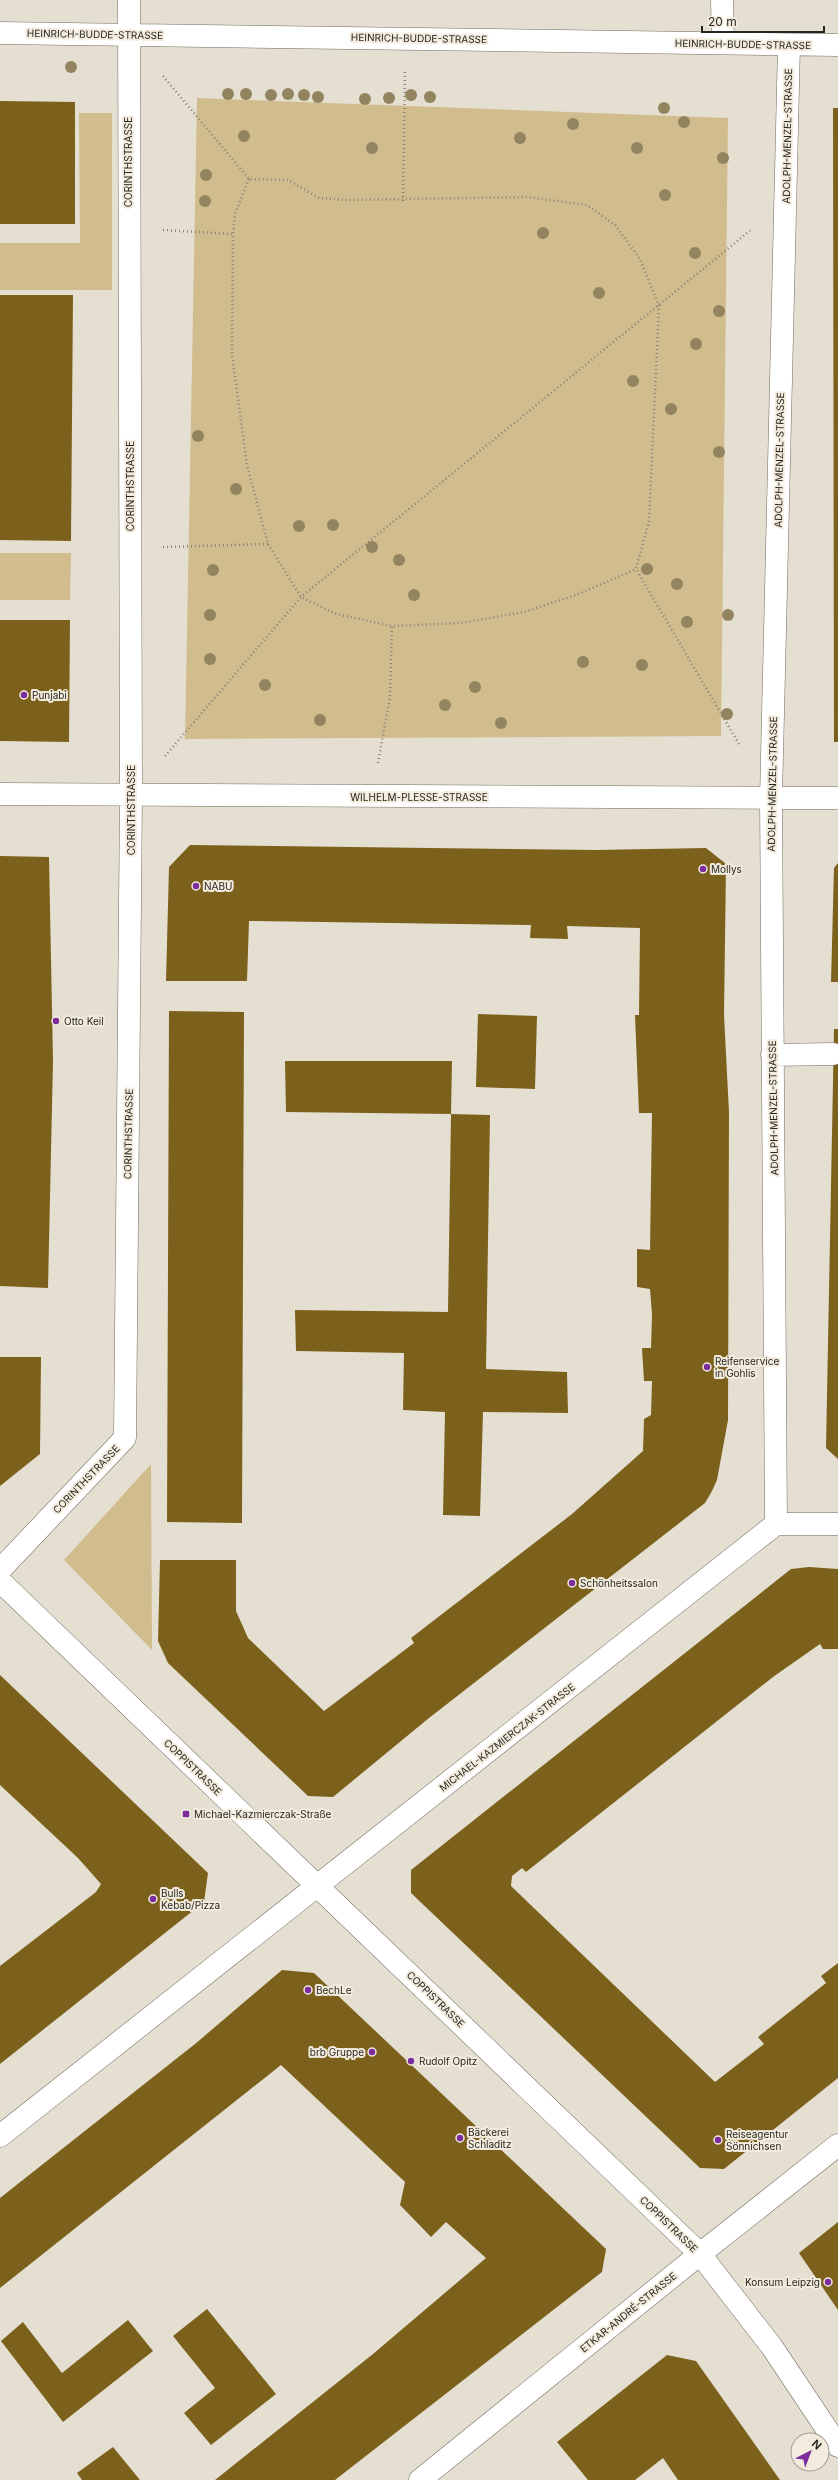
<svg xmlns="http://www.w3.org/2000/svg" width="838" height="2480" font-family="Inter,sans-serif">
<rect width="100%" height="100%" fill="#e5dfd1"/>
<path fill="#d1bc8e" d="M197,98L728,118L721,736L185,739Z
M79,113H112V290H0V243H80Z
M0,553H71L70,600H0Z
M151,1464L152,1650L64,1560Z"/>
<path fill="#7c611c" d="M0,101L75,102V224H0Z
M833,108H838V742H834Z
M0,295H73L71,541L0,540Z
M0,620H70L69,742L0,741Z
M190,845L596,850L706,848L726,864L724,1015L729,1112L728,1420L717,1480L712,1491L705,1503L429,1718L333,1797L308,1796L168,1663L158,1641L160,1560H236V1611L248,1638L324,1711L414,1643L411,1638L572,1514L643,1451L644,1419L651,1415L652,1381H644L642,1348H651L652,1315L650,1289L637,1287V1249L650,1250L652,1113H639L635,1015H639L640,928L567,926L568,939L530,938L531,925L249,921L247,981H166L169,867Z
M0,856L49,857L53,1061L48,1288L0,1286Z
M838,863V982H831L834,868Z
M169,1011L244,1012L242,1523L167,1522Z
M478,1014L537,1016L535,1089L476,1087Z
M834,1029H838V1459L826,1448Z
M285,1061H452L451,1114L286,1112Z
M451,1114L490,1115L486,1369L567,1372L568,1413L483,1412L480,1516L443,1515L445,1412L403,1410L404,1353L296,1351L295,1310L448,1312Z
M0,1357H41L40,1454L0,1486Z
M809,1567L838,1569V1649H823L820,1644L773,1677L526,1872L522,1868L512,1876L511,1886L715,2082L764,2044L758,2037L826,1983L829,1987L821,1976L838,1963V2078L724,2169L700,2168L411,1893V1870L791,1569Z
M0,1675L208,1873L204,1902L0,2064V1966L96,1892L101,1884L78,1858L0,1785Z
M282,1970L314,1973L606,2249L602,2272L335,2480H215L373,2354L486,2258L446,2222L431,2237L400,2205L405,2182L281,2065L0,2288V2198L195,2044Z
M838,2222V2310L799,2253Z
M207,2309L276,2394L211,2445L184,2413L215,2388L173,2336Z
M128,2320L153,2351L63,2422L1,2341L23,2322L62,2373Z
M667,2355L696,2361L780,2480H678L663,2458L635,2480H588L557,2442Z
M113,2447L140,2480H82L77,2473Z"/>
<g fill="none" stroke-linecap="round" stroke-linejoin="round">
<g stroke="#726c60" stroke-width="23">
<path id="minor" d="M722,0L723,43
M0,33L838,45
M0,794L838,798
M772,1055L833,1054
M776,1524L771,798L789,45
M0,1570L125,1438L131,796L129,0
M0,2136L776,1524H838
M420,2480L700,2254L838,2145"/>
</g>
<g stroke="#726c60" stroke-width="23">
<path id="major" d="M0,1581L700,2254L772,2347L838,2446"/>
</g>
<path stroke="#878379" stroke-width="2.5" stroke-dasharray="1 3" stroke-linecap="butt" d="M163,76L249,179L288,180L319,198L347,200L527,197L587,205L615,225L640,259L659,306L649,521L636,569L739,744
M249,179L235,214L233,234L232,355L247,465L268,544L301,597L336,614L392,626L461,623L524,612L576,595L636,569
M403,201L405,71
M163,230L233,234
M163,547L268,544
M165,756L301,597L752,229
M378,763L390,697L392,626"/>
<use href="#minor" stroke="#fff" stroke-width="22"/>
<use href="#major" stroke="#fff" stroke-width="22"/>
</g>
<g fill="#92845f">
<circle cx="71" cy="67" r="6"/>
<circle cx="228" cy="94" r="6"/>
<circle cx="246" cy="94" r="6"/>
<circle cx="288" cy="94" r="6"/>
<circle cx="271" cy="95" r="6"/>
<circle cx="304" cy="95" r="6"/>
<circle cx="411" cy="95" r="6"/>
<circle cx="318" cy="97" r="6"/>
<circle cx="430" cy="97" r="6"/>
<circle cx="389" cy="98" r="6"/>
<circle cx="365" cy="99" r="6"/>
<circle cx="664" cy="108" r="6"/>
<circle cx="684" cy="122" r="6"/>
<circle cx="573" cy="124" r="6"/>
<circle cx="244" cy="136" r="6"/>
<circle cx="520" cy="138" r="6"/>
<circle cx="372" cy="148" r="6"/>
<circle cx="637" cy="148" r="6"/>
<circle cx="723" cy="158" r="6"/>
<circle cx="206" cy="175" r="6"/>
<circle cx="665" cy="195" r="6"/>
<circle cx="205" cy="201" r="6"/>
<circle cx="543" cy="233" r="6"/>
<circle cx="695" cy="253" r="6"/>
<circle cx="599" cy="293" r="6"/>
<circle cx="719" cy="311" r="6"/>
<circle cx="696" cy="344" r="6"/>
<circle cx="633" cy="381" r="6"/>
<circle cx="671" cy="409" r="6"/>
<circle cx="198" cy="436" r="6"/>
<circle cx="719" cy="452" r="6"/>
<circle cx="236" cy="489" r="6"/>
<circle cx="333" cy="525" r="6"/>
<circle cx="299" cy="526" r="6"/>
<circle cx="372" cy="547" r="6"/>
<circle cx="399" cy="560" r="6"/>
<circle cx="647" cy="569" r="6"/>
<circle cx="213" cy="570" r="6"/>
<circle cx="677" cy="584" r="6"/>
<circle cx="414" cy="595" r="6"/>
<circle cx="210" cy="615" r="6"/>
<circle cx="728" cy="615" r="6"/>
<circle cx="687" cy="622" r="6"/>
<circle cx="210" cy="659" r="6"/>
<circle cx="583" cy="662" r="6"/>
<circle cx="642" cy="665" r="6"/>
<circle cx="265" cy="685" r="6"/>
<circle cx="475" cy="687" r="6"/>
<circle cx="445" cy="705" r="6"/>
<circle cx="727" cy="714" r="6"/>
<circle cx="320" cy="720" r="6"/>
<circle cx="501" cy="723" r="6"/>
</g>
<g fill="#7c2c9c" stroke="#f3ecde" stroke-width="1.5">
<circle cx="24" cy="695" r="4"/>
<circle cx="703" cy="869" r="4"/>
<circle cx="196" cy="886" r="4"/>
<circle cx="56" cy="1021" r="4"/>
<circle cx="707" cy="1367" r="4"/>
<circle cx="572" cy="1583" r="4"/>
<rect x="182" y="1810" width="8" height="8" rx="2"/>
<circle cx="153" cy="1899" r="4"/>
<circle cx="308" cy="1990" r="4"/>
<circle cx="372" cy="2052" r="4"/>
<circle cx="411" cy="2061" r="4"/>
<circle cx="460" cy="2138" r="4"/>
<circle cx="718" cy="2140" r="4"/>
<circle cx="828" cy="2282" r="4"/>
</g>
<g text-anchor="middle" stroke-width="4" stroke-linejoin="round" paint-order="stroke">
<g font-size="10" fill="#282620" stroke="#f3ecde">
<text transform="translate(95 34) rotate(1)" y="4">HEINRICH-BUDDE-STRASSE</text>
<text transform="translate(419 38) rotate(1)" y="4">HEINRICH-BUDDE-STRASSE</text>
<text transform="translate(743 44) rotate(1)" y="4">HEINRICH-BUDDE-STRASSE</text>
<text transform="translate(787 136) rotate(-89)" y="4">ADOLPH-MENZEL-STRASSE</text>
<text transform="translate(128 162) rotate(-90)" y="4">CORINTHSTRASSE</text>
<text transform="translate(779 460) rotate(-89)" y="4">ADOLPH-MENZEL-STRASSE</text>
<text transform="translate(130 486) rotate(-90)" y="4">CORINTHSTRASSE</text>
<text transform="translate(772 784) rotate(-89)" y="4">ADOLPH-MENZEL-STRASSE</text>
<text x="419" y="801">WILHELM-PLESSE-STRASSE</text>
<text transform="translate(131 810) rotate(-90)" y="4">CORINTHSTRASSE</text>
<text transform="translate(773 1108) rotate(-91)" y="4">ADOLPH-MENZEL-STRASSE</text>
<text transform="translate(128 1134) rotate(-89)" y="4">CORINTHSTRASSE</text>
<text transform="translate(86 1479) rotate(-46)" y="4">CORINTHSTRASSE</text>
<text transform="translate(507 1737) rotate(-38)" y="4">MICHAEL-KAZMIERCZAK-STRASSE</text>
<text transform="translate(193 1767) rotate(44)" y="4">COPPISTRASSE</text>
<text transform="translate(436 1999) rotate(44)" y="4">COPPISTRASSE</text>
<text transform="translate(669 2224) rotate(44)" y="4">COPPISTRASSE</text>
<text transform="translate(628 2312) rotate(-39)" y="4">ETKAR-ANDRÉ-STRASSE</text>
</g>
<g font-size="10" fill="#282620" stroke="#f3ecde" text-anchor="start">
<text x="32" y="699">Punjabi</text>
<text x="711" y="873">Mollys</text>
<text x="204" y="890">NABU</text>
<text x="64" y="1025">Otto Keil</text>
<text x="715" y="1365">Reifenservice<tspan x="715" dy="12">in Gohlis</tspan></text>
<text x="580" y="1587">Schönheitssalon</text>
<text x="194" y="1818">Michael-Kazmierczak-Straße</text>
<text x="161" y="1897">Bulls<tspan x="161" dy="12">Kebab/Pizza</tspan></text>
<text x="316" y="1994">BechLe</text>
<text x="364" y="2056" text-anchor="end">brb Gruppe</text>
<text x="419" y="2065">Rudolf Opitz</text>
<text x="468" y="2136">Bäckerei<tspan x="468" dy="12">Schladitz</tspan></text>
<text x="726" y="2138">Reiseagentur<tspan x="726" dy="12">Sönnichsen</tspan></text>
<text x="820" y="2286" text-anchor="end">Konsum Leipzig</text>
</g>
</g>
<g transform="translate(810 2452) rotate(42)"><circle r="19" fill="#f3ecde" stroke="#a29d92"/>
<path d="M0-3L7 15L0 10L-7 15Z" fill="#7c2c9c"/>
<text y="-6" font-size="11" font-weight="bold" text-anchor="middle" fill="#282620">N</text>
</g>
<path d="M702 26v6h122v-6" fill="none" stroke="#282620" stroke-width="2"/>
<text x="708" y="26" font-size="12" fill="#282620" stroke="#f3ecde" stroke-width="3" paint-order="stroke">20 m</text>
</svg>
